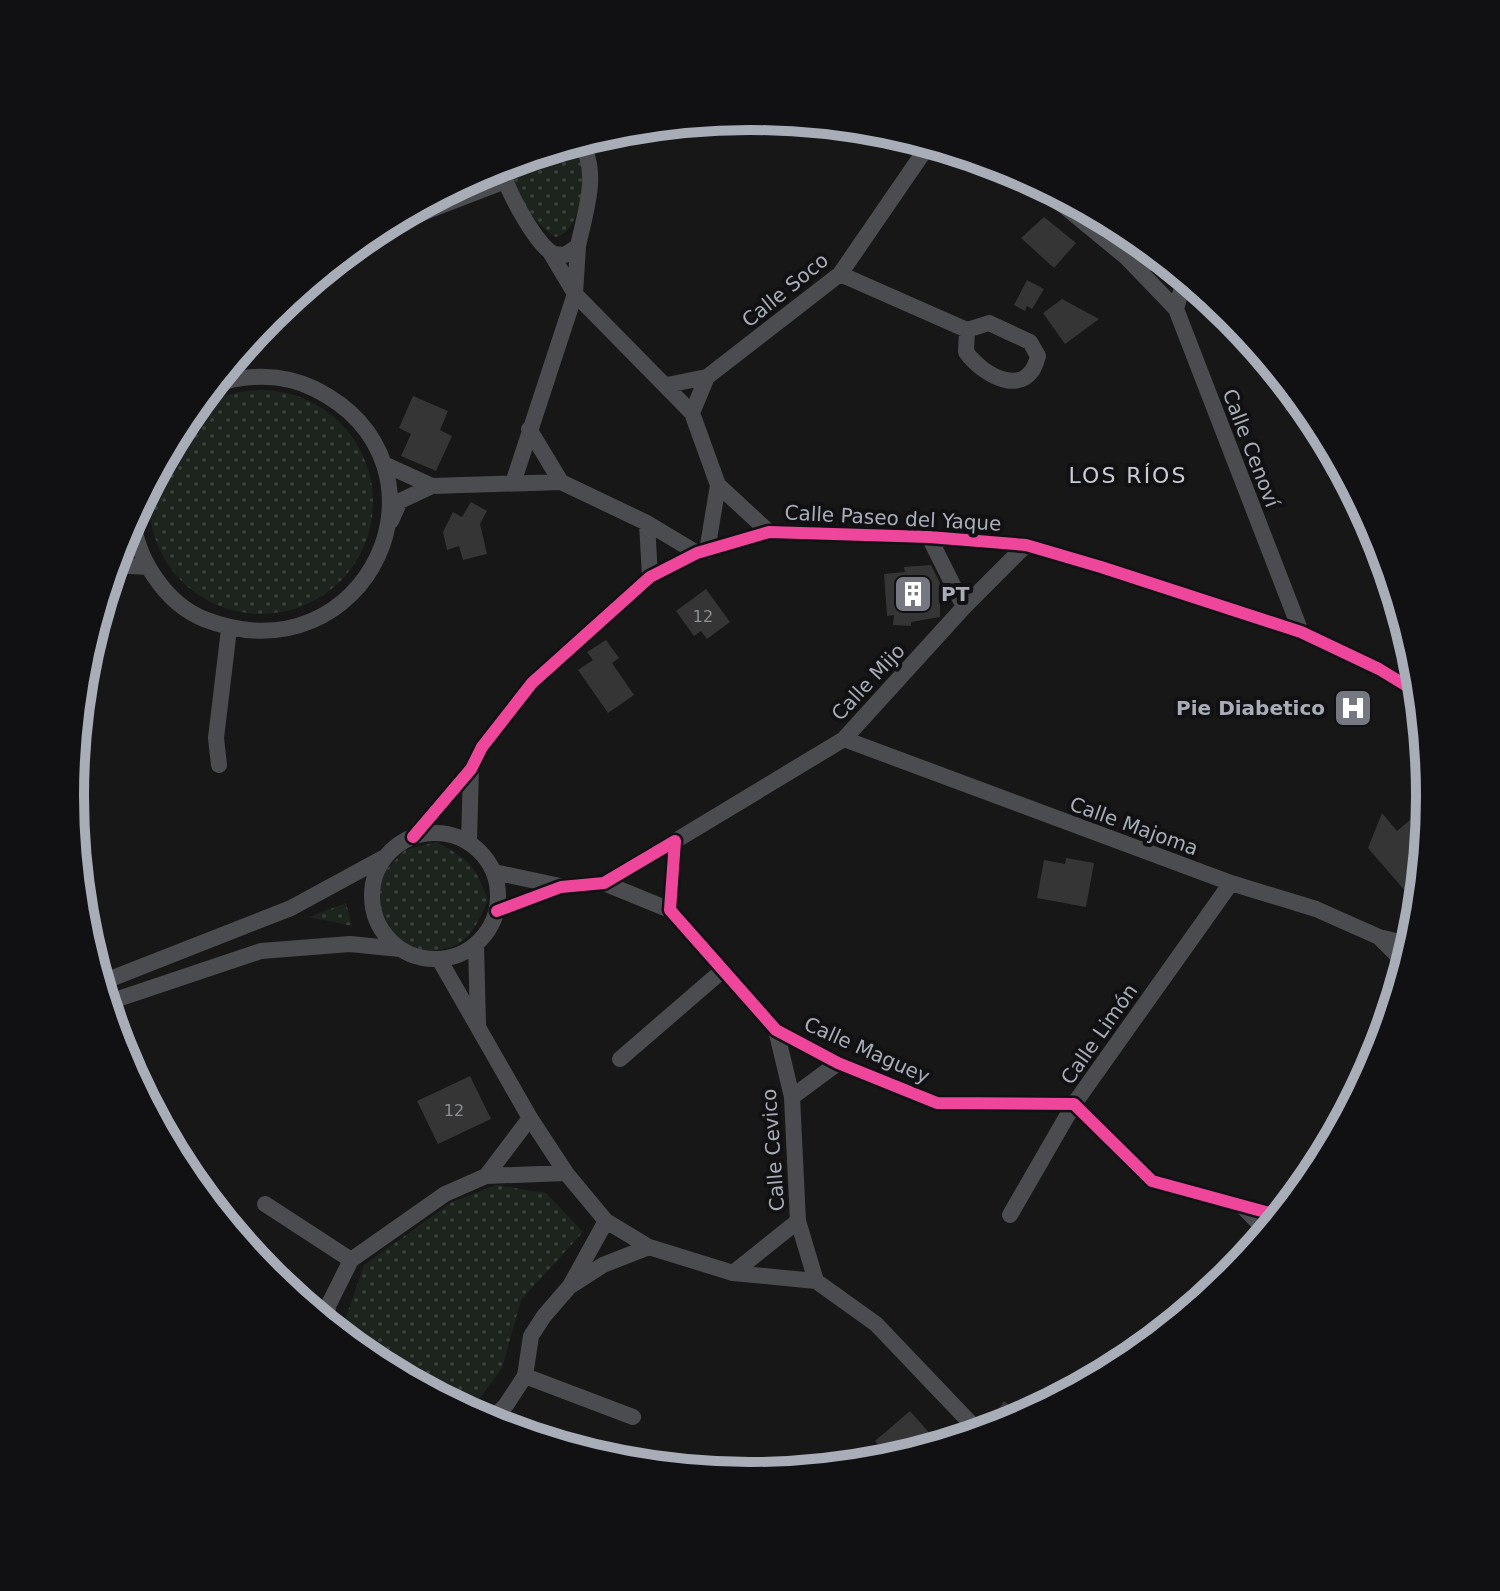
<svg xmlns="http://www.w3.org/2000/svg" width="1500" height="1591" font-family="'DejaVu Sans',sans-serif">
<defs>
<pattern id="park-dots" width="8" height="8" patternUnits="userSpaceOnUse" patternTransform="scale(2)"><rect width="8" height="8" fill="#1d241e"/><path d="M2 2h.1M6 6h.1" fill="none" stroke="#3b413d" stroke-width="1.8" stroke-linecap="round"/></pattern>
</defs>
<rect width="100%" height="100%" fill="#171717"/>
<path fill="url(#park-dots)" d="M573,142C575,146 578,149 580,153C588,173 581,234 555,237C530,220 512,192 508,162Z
M149 502a112 112 0 1 1 224 0a112 112 0 1 1-224 0Z
M436,842C469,859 475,865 488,900C469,945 460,950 411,952L390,931L376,909L380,876L405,850Z
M346,903L352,926L309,917Z
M496,1185L546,1193L583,1232L521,1300L502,1368L469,1413L372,1361L342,1336L341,1332L364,1265L452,1202Z"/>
<path fill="#353536" d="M1044,217L1076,243L1054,268L1021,238Z
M1027,280L1044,289L1032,309L1027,306L1025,311L1014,305Z
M1062,299L1099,319L1065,344L1043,313Z
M413,396L448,411L440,430L452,436L436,471L401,456L411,434L399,428Z
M471,502L487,511L480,524L487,554L463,560L459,546L447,550L443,532L453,512L462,517Z
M931,565L940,583V617L911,622V626L893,625L894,615L887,616L884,574L905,572L904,567Z
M706,589L730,622L707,639L701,631L694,636L676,611Z
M606,640L619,658L612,663L634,695L608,713L578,670L593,660L587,652Z
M1429,804L1419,907L1368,848L1382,813L1397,831Z
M1066,858L1094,863L1086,907L1037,898L1044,860L1065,864Z
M470,1076L491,1119L438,1144L417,1101Z
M1004,1401L1023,1417L990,1430L988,1425Z
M910,1411L933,1437L915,1452L910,1446L892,1460L875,1441Z"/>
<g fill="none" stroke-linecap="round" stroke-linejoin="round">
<path stroke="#4b4c50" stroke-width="8" d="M368,238L506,185"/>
<path stroke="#4b4c50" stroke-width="16" d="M501,164C502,183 535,243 552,253C556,255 560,255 565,255L578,246C585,212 601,171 579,140
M1030,178L1126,257L1176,309
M550,252L575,294L692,413L718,485L769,532
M1126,257L1157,264L1164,260
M840,274L967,330L966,352C984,377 1028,400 1038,356L1030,342L989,323L967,330
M1185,277L1176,309L1301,632
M667,385L707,377L840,274L930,143
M692,413L707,377
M529,429L561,482
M384,464L432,486
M513,483L575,294L578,246
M133,514C134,556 165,603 204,619C368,683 466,465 315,389C283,373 243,373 210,387
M391,521L400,501L432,486L561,482L647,523L650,577
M647,523L697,553
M929,537L964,607
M707,551L718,485
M113,565L148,567
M844,739L1231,883L1316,909L1379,937L1412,945
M219,765L216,738L229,629
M372 896a63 63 0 1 1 126 0a63 63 0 1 1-126 0Z
M413,837L471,769L482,747L532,683L650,577L697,553L769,532L929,537L1026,545L1101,567L1301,632L1379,669L1420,694
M675,841L844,739L964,607L1026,545
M469,842L471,769
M494,872L560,886
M604,883L670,910
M497,911L561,887L604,883L675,841L670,910L776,1030L838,1063L937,1103L1074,1104L1152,1181L1280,1216
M1380,938L1406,964
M476,944L478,1024
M439,959L530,1118L566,1173L606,1221L649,1247L733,1273L816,1281L876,1324L980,1433
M100,983L291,908L383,858
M106,1003L261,951L350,944L400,949
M776,1030L792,1097L798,1221L816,1281
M620,1059L723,970
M792,1097L838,1063
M486,1176L530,1118
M265,1204L351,1260
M1243,1207L1267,1232
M1010,1215L1074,1104L1231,883
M733,1273L798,1221
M572,1285L603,1265L649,1247
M327,1324L328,1306L351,1260L445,1194L486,1176L566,1173
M525,1376L633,1417
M488,1423L506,1405L525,1376L531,1336L544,1316L570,1286L606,1221"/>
<g stroke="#111113" stroke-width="17">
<path id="cycleway" d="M413,837L471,769L482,747L532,683L650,577L697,553L769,532L929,537L1026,545L1101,567L1301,632L1379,669L1420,694
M497,911L561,887L604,883L675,841L670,910L776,1030L838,1063L937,1103L1074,1104L1152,1181L1280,1216"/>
</g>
<use href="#cycleway" stroke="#ed469a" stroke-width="12"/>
</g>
<defs>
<g id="building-square" transform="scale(2)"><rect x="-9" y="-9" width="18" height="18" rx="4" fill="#757880" stroke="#111113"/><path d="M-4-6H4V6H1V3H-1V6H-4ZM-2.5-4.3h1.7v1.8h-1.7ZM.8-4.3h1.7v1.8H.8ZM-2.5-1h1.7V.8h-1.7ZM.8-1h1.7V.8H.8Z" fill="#fff"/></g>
<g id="hospital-square" transform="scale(2)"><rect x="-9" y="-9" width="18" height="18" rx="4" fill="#757880" stroke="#111113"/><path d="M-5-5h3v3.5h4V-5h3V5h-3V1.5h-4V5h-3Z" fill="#fff"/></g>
</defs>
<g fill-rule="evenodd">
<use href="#building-square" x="913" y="594"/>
<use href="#hospital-square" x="1353" y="708"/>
</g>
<g text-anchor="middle" stroke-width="8" stroke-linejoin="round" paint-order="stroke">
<g font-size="16" fill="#8b8f98">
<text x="703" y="622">12</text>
<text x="454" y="1116">12</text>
</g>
<g font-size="20" fill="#a8adb8" stroke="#111113">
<text transform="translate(785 290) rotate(-39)" y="7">Calle Soco</text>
<text transform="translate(1251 448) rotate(69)" y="7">Calle Cenoví</text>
<text transform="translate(893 518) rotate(3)" y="7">Calle Paseo del Yaque</text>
<text transform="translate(868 682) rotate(-47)" y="7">Calle Mijo</text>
<text transform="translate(1134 826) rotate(20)" y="7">Calle Majoma</text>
<text transform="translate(1099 1034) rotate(-55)" y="7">Calle Limón</text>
<text transform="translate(867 1050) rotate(24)" y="7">Calle Maguey</text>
<text transform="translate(773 1150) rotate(-94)" y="7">Calle Cevico</text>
</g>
<g font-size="20" font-weight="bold" fill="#a8adb8" stroke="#111113" text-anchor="start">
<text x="941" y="601">PT</text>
<text x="1325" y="715" text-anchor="end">Pie Diabetico</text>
</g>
<g font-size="22" letter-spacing="2" fill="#c9ccd4" stroke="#111113">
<text x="1128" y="483">LOS RÍOS</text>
</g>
</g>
<path d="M0 0H1500V1591H0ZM84 796a666 666 0 1 1 1332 0a666 666 0 1 1-1332 0Z" fill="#111113" fill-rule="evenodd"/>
<path fill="none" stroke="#a8adb8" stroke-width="10" d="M84 796a666 666 0 1 1 1332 0a666 666 0 1 1-1332 0Z"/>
</svg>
